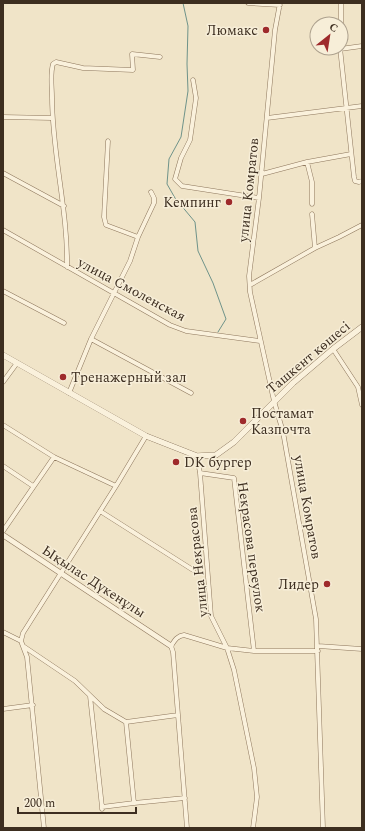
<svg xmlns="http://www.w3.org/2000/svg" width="365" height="831" font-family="Spectral,serif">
<rect width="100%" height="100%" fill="#f0e4c8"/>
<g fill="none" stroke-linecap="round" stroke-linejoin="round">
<path stroke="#6f938a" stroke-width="1" d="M183,3L188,26L187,64L188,91L181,137L169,159L167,184L175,198L195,222L198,251L213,283L226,319L218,332"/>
<g stroke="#8d765c" stroke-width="5">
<path id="minor" d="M248,3L280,5
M280,3L275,30L259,198L249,276L250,292L274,401L283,432L316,619L323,828
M341,3V40
M340,48L354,177L355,181L359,182L362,181
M340,49L362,46
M193,80L196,98L190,140L181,158L175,179L182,186L259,198
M3,117L52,118
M267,118L362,106
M108,141L104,217L106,225L138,237
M307,162L312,182V204
M3,173L64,206
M262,174L307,162L351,154
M312,214L315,248
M3,230L170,325L186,331L260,341
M67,267C68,210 52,154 52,97C52,87 50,74 53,64L56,62L83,68L133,70L132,54L160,57
M250,285L315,248L339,237L362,225
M3,291L64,323
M91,339L191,393
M333,349L358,387L362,405
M3,382L17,363
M69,393L91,339L130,261L138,237L154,203V198L151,192
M3,425L54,457L116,486
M197,456L200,473L211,616L227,648L234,670L254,768L257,797L253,828
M3,466L33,486
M200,473L234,478L254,651
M100,511L193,570
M3,531L54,457
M3,632L21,641
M23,646L75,681L104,709L126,722L178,715
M318,646L362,649
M90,696L102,807
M3,709L33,705
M126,722L134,803
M102,809V807L134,803L185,798
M44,828L27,657L21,641L23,633L116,486L146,436
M187,828L173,652L171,646C175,640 177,636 184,635L227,648L254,651H318"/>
</g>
<g stroke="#8d765c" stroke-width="6">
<path id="tertiary" d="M3,535L171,646"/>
</g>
<g stroke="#6f573f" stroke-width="6">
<path id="secondary" d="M3,355L146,436L197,456L216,455L234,442L293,383L333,349L362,327"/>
</g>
<use href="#minor" stroke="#faf1dc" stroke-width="4"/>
<use href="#tertiary" stroke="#faf1dc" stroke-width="5"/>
<use href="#secondary" stroke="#faf1dc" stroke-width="5.5"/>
</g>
<g fill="#9e2a2b" stroke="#f7eed8" stroke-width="1.5">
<circle cx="266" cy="30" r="4"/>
<circle cx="229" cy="202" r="4"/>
<circle cx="63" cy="377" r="4"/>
<circle cx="243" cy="421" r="4"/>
<circle cx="176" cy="462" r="4"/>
<circle cx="327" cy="584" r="4"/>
</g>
<g text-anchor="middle" stroke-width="3" stroke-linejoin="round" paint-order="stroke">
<g font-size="14" fill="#3d2e20" stroke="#f7eed8" text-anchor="end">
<text x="258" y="35">Люмакс</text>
<text x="221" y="207">Кемпинг</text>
<text x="71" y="382" text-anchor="start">Тренажерный зал</text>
<text x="251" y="418" text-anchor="start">Постамат<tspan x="251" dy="16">Казпочта</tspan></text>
<text x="184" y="467" text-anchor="start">DK бургер</text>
<text x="319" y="589">Лидер</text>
</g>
<g font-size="14" fill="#3d2e20" stroke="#f7eed8">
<text transform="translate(248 190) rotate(-84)" y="5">улица Комратов</text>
<text transform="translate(132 289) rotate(28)" y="5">улица Смоленская</text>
<text transform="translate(308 357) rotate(-40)" y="5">Ташкент көшесі</text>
<text transform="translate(308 507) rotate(80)" y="5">улица Комратов</text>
<text transform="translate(252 547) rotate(82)" y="5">Некрасова переулок</text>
<text transform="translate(197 562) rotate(-96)" y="5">улица Некрасова</text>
<text transform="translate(94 581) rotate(33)" y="5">Ықылас Дүкенұлы</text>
</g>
</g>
<rect width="365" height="831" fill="none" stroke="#3d2e20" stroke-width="8"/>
<g transform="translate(329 36) rotate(30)"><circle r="19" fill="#f7eed8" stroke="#ada18e"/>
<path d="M0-3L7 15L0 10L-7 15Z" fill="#9e2a2b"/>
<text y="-6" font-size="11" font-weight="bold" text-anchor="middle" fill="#3d2e20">С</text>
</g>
<path d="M18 807v6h118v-6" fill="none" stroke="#3d2e20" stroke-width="2"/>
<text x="24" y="807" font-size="12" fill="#3d2e20" stroke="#f7eed8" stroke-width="3" paint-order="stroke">200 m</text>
</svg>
